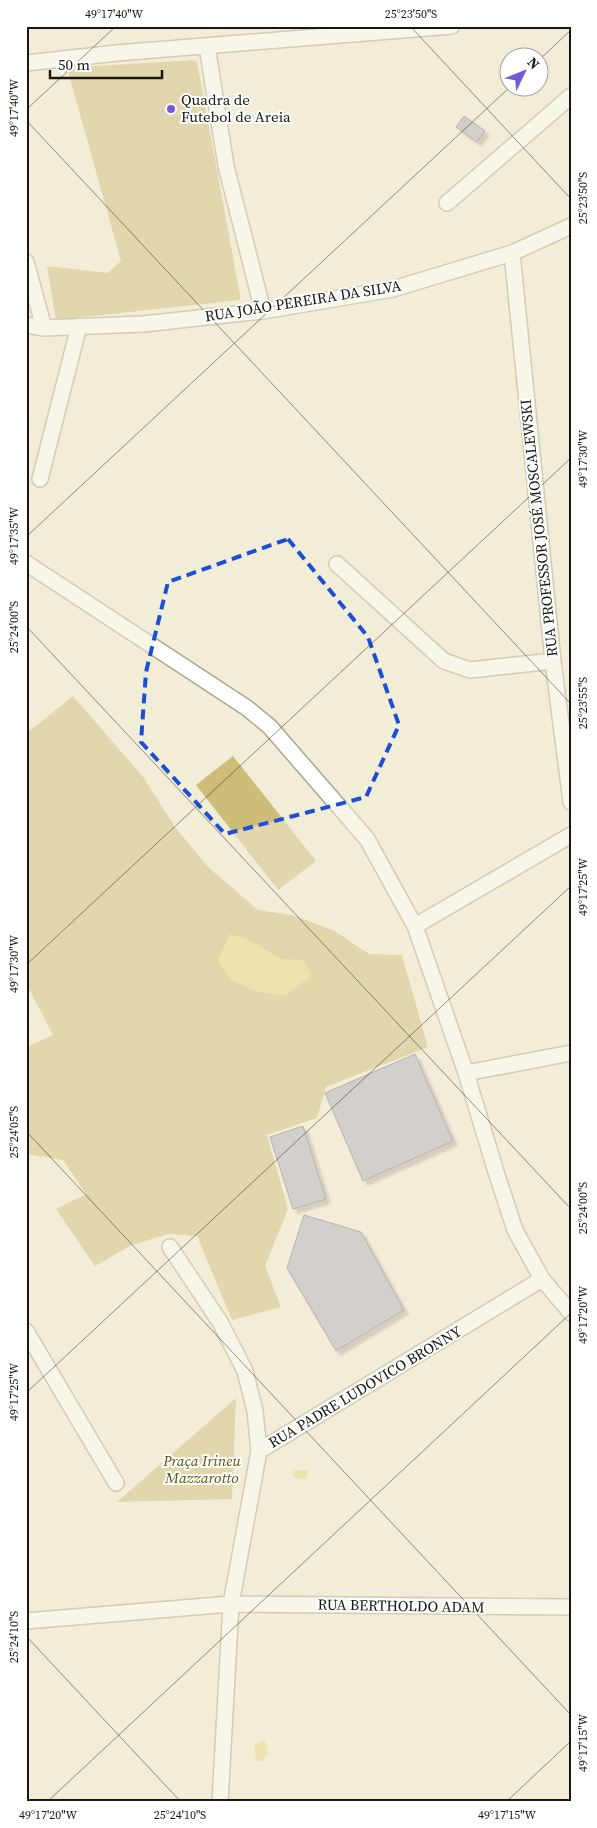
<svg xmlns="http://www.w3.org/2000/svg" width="597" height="1828" font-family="'Source Serif 4',serif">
<defs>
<filter id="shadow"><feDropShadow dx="4.5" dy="4.5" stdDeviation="1" flood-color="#0004"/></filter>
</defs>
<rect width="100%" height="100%" fill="#f2edd7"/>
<path fill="#cebd79" d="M193,60L197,62L240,295V300L56,320L47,266L108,273L121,261L67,68Z
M73,696L144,778L175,827L208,867L258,910L292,915L333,930L369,954L402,955L428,1047L326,1087L317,1118L267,1135L288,1209L265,1266L281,1307L232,1320L197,1236L168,1234L132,1245L95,1266L56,1209L86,1194L63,1160L26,1154V1047L53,1035L28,987L26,986V734Z
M233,756L316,861L278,890L196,785Z
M236,1398L232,1499L117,1502Z"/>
<path fill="#e9d47f" d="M230,934L247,939L281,959L304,960L311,976L285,996L256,991L232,981L218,960Z
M294,1470H308L307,1479L293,1478Z
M265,1741L268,1753L262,1761H256L254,1746L258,1742Z"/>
<path fill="#acabc0" stroke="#6e6c80" filter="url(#shadow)" d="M464,116L485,131L477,142L456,127Z
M415,1054L453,1141L363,1181L325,1093Z
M303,1126L326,1199L293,1209L270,1137Z
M304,1215L361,1232L404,1310L336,1351L287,1268Z"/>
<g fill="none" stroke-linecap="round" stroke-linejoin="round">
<g stroke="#aba691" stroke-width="18">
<path id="minor" d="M207,46L226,166L263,311
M26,63L117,53L452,26
M447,203L571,96
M512,253L553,661L571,802
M26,262L44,328
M26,325L44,328L143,324L263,311L393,289L512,253L571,226
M40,479L79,326
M26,563L247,708L270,727L367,839L415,926L466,1073L496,1172L515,1230L542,1279L571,1313
M337,564L444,661L470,670L553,661
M415,926L571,835
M466,1073L571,1053
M170,1247L220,1322L245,1371L255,1411L259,1451
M26,1331L116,1483
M26,1621L231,1604L571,1607
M220,1802L231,1604L259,1451L542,1279"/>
</g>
<use href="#minor" stroke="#fff" stroke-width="15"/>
</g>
<path d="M0 0H597V1828H0ZM288,539L368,637L399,725L366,797L225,834L141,742L146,672L168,582Z" fill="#f2edd7" fill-opacity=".55" fill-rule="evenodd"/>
<path fill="none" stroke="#1d4ed8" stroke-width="4" stroke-dasharray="10 6" stroke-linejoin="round" d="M288,539L368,637L399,725L366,797L225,834L141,742L146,672L168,582Z"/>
<path fill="none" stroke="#191710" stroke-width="1" stroke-opacity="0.45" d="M410,26L571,199M540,59L571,30M26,110L116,26M26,120L571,704M26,537L510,87M26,626L571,1209M26,965L571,458M26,1131L571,1715M26,1393L571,886M26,1636L181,1802M47,1802L571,1313M506,1802L571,1741"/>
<circle fill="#7459d4" stroke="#fff" stroke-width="2" cx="171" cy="109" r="5"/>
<g text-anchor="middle" stroke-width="4" stroke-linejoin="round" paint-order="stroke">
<g font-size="15" fill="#191710" stroke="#fff" text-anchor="start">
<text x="181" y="105">Quadra de<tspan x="181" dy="17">Futebol de Areia</tspan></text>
</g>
<g font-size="15" fill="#191710" stroke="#fff">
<text transform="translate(303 301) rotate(-9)" y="5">RUA JOÃO PEREIRA DA SILVA</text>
<text transform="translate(539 528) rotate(-96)" y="5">RUA PROFESSOR JOSÉ MOSCALEWSKI</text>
<text transform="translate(365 1387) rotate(-31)" y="5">RUA PADRE LUDOVICO BRONNY</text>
<text transform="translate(401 1606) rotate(1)" y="5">RUA BERTHOLDO ADAM</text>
</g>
<g font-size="15" font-style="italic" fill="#5f510f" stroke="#fff">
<text x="202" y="1466">Praça Irineu<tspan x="202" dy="17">Mazzarotto</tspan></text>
</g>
</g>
<rect width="597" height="1828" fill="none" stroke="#ffffff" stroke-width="55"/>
<g transform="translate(524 72) rotate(47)"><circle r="24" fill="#ffffff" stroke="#a3a29f"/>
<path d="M0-4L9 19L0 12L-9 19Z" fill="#7459d4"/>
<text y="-8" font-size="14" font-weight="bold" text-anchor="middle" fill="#191710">N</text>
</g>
<path d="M50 70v8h112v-8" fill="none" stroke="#191710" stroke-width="2.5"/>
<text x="58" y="70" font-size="15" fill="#191710" stroke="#ffffff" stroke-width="4" paint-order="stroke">50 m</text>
<rect x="28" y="28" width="542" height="1772" fill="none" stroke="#191710" stroke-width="2"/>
<g font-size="12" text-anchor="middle" fill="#191710">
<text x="114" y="18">49°17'40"W</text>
<text x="411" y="18">25°23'50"S</text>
<text transform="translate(14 108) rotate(-90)" y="4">49°17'40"W</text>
<text transform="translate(583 198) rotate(-90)" y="4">25°23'50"S</text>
<text transform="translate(583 459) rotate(-90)" y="4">49°17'30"W</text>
<text transform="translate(14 536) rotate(-90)" y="4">49°17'35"W</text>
<text transform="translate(14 627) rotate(-90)" y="4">25°24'00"S</text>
<text transform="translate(583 703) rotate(-90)" y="4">25°23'55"S</text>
<text transform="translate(583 887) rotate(-90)" y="4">49°17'25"W</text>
<text transform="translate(14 964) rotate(-90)" y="4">49°17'30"W</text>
<text transform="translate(14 1132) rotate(-90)" y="4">25°24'05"S</text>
<text transform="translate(583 1208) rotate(-90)" y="4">25°24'00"S</text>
<text transform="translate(583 1315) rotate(-90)" y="4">49°17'20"W</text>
<text transform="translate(14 1392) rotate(-90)" y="4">49°17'25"W</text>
<text transform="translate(14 1637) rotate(-90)" y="4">25°24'10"S</text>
<text transform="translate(583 1743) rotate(-90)" y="4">49°17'15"W</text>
<text x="48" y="1819">49°17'20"W</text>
<text x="180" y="1819">25°24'10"S</text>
<text x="507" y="1819">49°17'15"W</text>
</g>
</svg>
